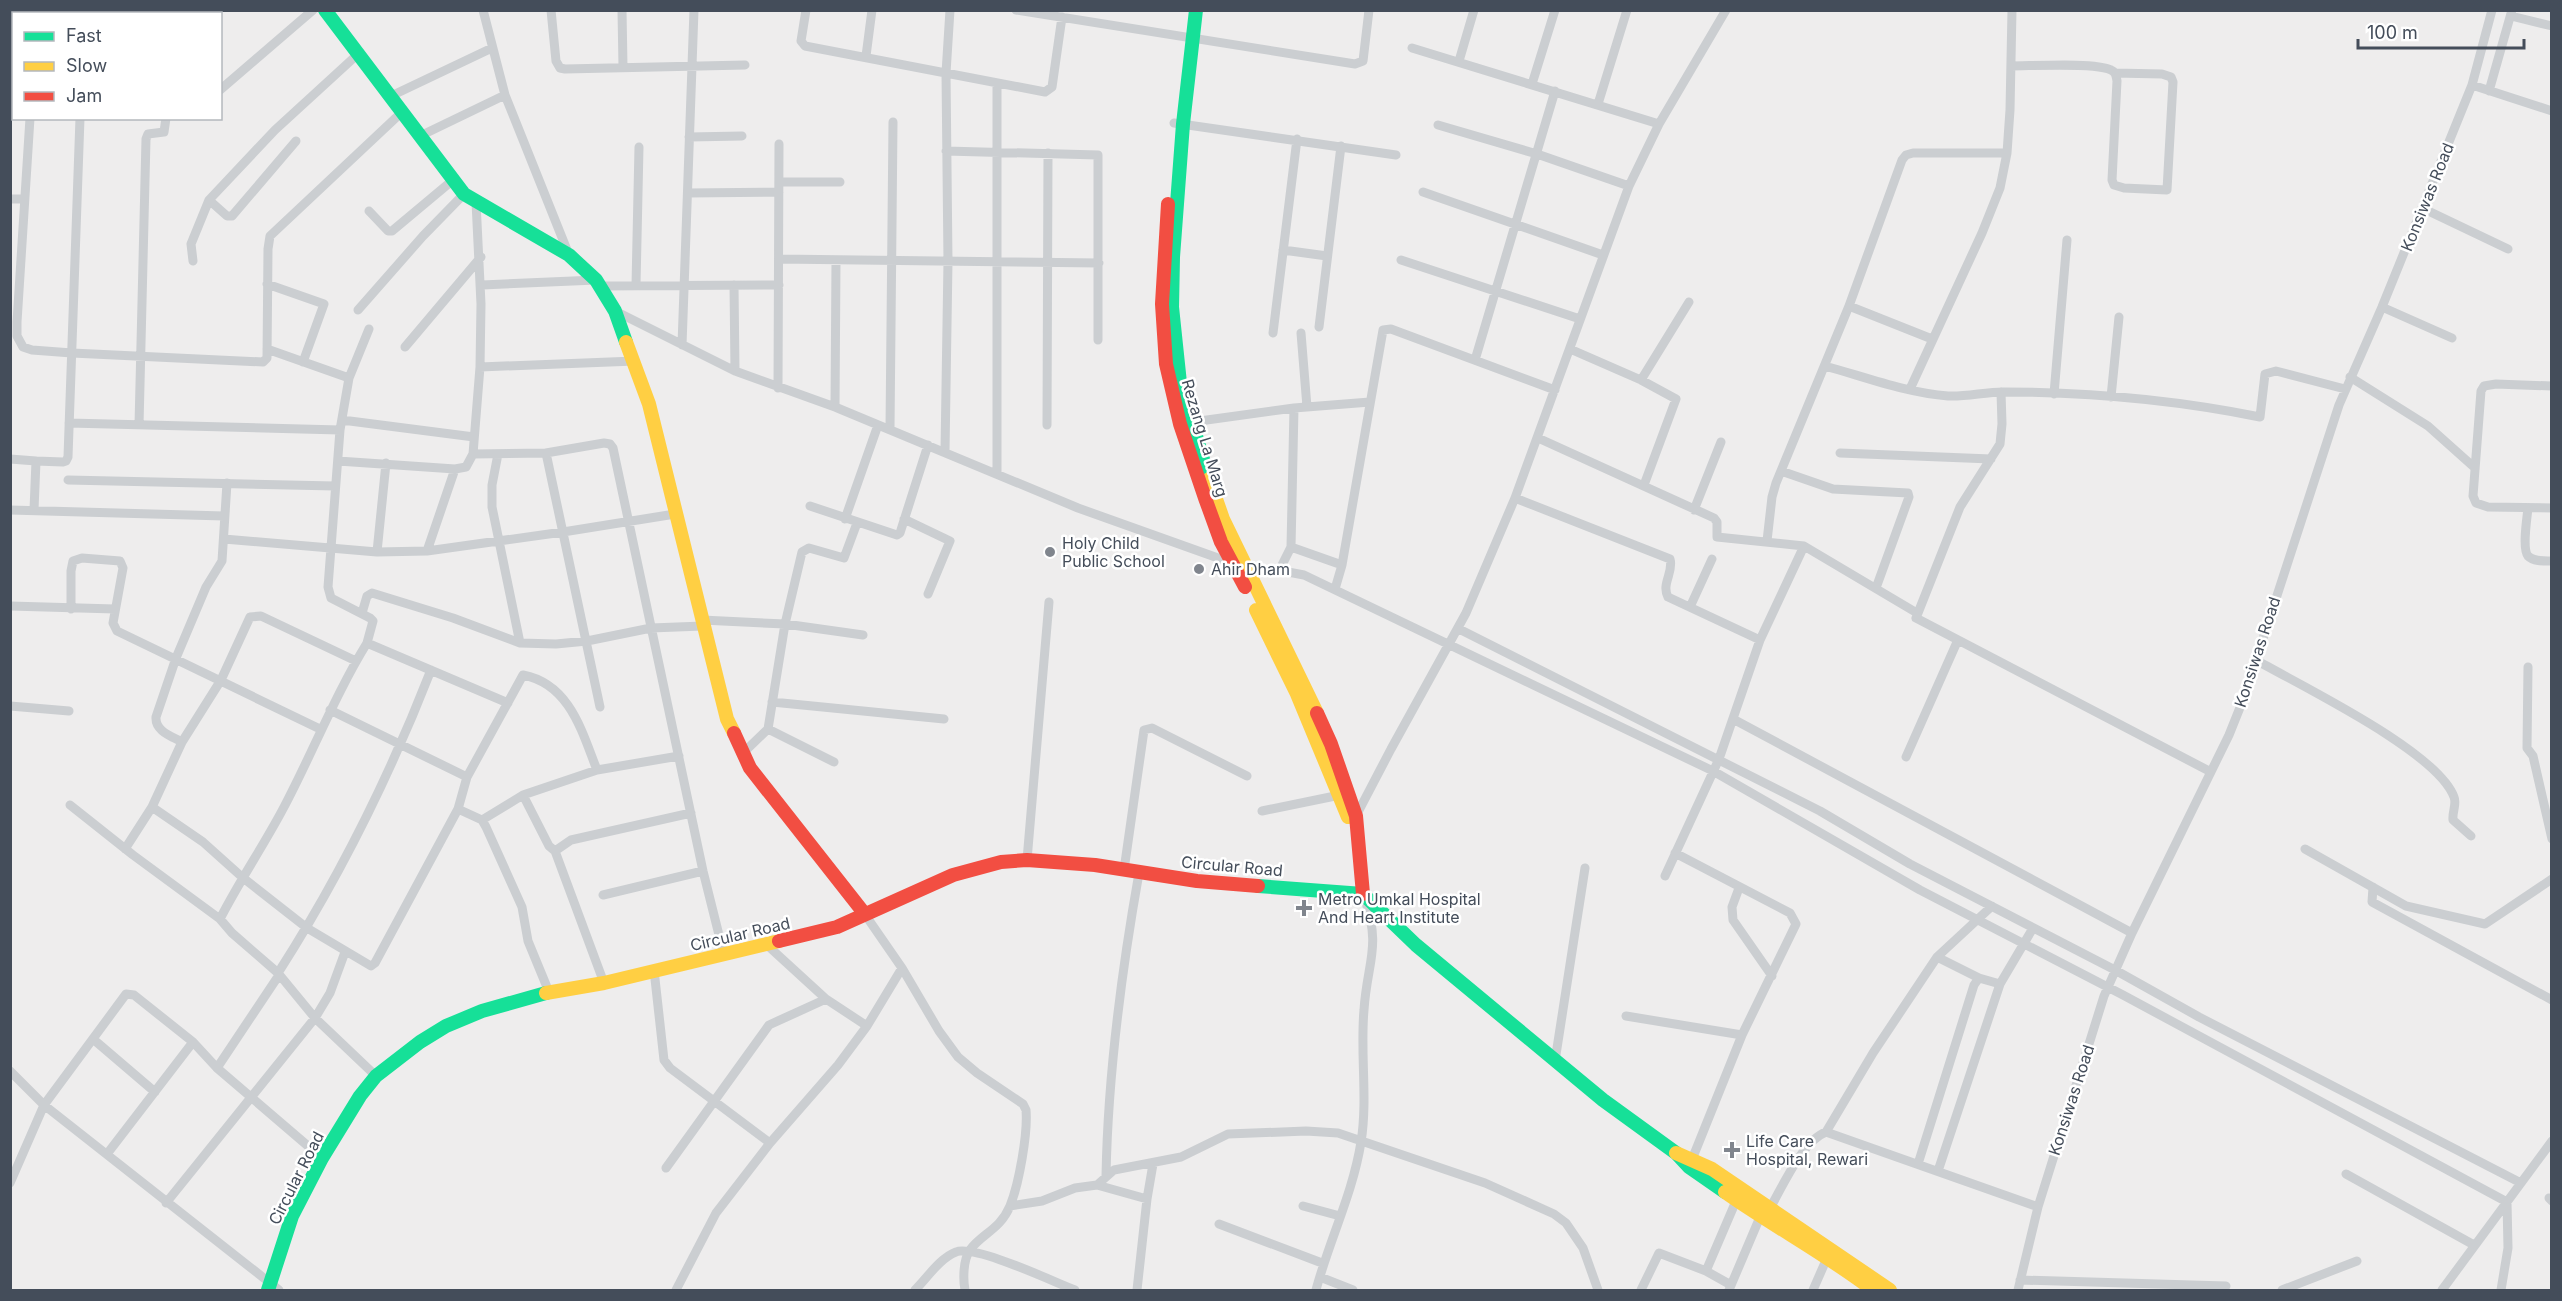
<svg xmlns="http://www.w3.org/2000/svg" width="2562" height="1301" font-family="Inter,sans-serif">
<rect width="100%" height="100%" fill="#eeeded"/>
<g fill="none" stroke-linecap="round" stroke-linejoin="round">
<path stroke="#cbced1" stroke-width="9" d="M483,10L505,95L569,255
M551,10L556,61L560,68L565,69L745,65
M622,10L623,67
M806,10L801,41L805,46L1045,92L1052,87L1062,17
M1016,10L1355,64L1363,61L1369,10
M69,14V10
M170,14V10
M2511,16L2552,26
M10,27H14
M1412,48L1659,124
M866,56L872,10
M1459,61L1474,10
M2011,66C2032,66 2096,62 2111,70C2116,72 2116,76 2117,81L2112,180L2114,185L2124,188L2167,190L2173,82L2171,77L2162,74L2115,73
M1532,84L1555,10
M2472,85L2552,111
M220,90L313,10
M2489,91L2512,10
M391,96L492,48
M1598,104L1627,10
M30,118L17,322V336L23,347L32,350L72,353L263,362L267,358L268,249L270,236L402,112
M1174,123L1396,155
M1438,125L1537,154L1629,186
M420,136L505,95
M689,137L742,136
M296,141L232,216H227L209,200L275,130L358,54
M946,151L1098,155V340
M779,182H840
M1423,192L1603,255
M688,193L779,192
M10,199H23
M2422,208L2508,249
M369,211L388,231H392L453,180
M1283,250L1327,256
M779,259L1099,263
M1401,260L1580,319
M193,261L191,244L209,200
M267,284L324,304L303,362
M482,285L596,280
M636,285L639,147
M734,285L735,371
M600,286L779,285
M1849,306L1932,339
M2382,307L2452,338
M358,310L423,236L464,194
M615,311L735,371L835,407L1078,508L1232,563
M1319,327L1341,146
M1273,333L1297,139
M1301,333L1307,407
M682,345L694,10
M405,347L481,257
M267,349L349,378
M1570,349L1641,380L1676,399L1644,485
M1475,360L1555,91
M1825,366C1865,377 1907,393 1948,396C1966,397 1985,392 2003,392C2089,392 2175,400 2260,417L2265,374L2276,371L2345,389
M480,367L635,361
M2350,377L2428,426L2475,468
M1641,380L1689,302
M2552,386L2496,384L2484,386L2481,391L2473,496L2476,503L2488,507L2552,508
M778,388L779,144
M1910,389L1982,233L2000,188L2007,153L2010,110L2012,10
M2001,392L2002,424L2000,444L1960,507L1916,618L2211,772
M2054,394L2067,240
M2111,397L2119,317
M835,407L836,260
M1294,408L1291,547L1342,565
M342,420L474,437
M69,423L340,430
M1185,423L1294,408L1370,402
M139,425L146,139L148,134L164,132L166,118
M1047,425L1048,153
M890,429L893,122
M1538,438L1714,518L1717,522V537L1804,546L1917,613
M945,451L948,261L946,73L950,10
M546,453L600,707
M1840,453L1991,459
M473,454L546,453L604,443L610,444L613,448L703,871L724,955
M498,454L492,485V507L520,643
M10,459L36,461L34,510
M36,461L63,462L66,461L68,457L80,118
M338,461L455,469L466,467L473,454L480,367L481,304L476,202
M1781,471L1833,489L1908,493L1909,497L1876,588
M997,473V83
M68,480L335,486
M1515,498L1670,559C1674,572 1661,584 1668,597L1760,640
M810,506L897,535L900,533L928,445
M2528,508C2527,518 2522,549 2528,556C2534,562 2545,561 2552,561
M10,510L224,516
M1694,510L1721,442
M845,519L878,425
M904,519L950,541L928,594
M224,539L377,552L427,551L563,532L675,514
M1767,541L1772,497L1776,483L1849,306L1902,160L1906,155L1913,153H2007
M427,551L455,469
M377,552L386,463
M1280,569L1291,547
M1245,574L1272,569L1304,575L1713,771L1920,890L2123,995L2507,1202L2508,1248L2501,1290
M1335,589L1342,565L1383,330L1391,329L1555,390
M10,606L115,609
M1690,607L1712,559
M71,609V571L73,561L82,558L120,561L123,568L113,623L117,631L320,729
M362,613L367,596L372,593L453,618L520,643L556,644L587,641L651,628L703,626
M702,620L785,624L863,635
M1459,629L1820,811L1910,864L2115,970L2199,1017L2521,1183
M367,643L508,703
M2256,660C2301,686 2437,751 2454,797C2457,804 2452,812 2453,820L2471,836
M2528,667L2527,748L2533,756L2552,839
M772,702L944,719
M10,706L69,711
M330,710L467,777
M1733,719L2132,933
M768,729L834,762
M182,742C171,736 155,731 156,717L176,658L206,587L222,561L227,483
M742,754L768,729L785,624L802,552L809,548L844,558L857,523
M1906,757L1957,642
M523,795L549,846L555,851L604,983
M70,805L133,855L220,919L232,933L278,973L315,1018L376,1076
M152,807L203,842L242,877L307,928L371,966L375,963L458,809L467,777L523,675C570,684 582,732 597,770
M458,809L482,820L486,827L522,907L528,941L549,992
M1262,811L1340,795
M1356,816L1391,749L1466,613L1515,498L1629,186L1659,124L1726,10
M482,820L523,795L597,770L679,756
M125,849L152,807L182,742L221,680L250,617L261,616L356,661
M2305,849L2406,906L2485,924L2552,879
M555,851L571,840L691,813
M1675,853L1790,913L1796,924L1742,1035L1691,1162
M1027,860L1049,602
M1124,870L1144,730L1152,728L1247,776
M1665,876L1719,759L1760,640L1804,546
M2373,887L2372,902L2552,1000
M1739,888L1732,907L1733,920L1772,976
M603,895L703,871
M864,913L902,968L939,1031L958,1057L977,1073L1023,1104L1026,1110C1028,1133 1019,1184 1010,1206C1000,1230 981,1234 970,1250C963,1260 963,1279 965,1290
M220,919C240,880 264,845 284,807C313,752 335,695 367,643L373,621L370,618L331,598L328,587L340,430L349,378L369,329
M767,945L826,999L867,1026
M1937,957L1979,978
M654,970L664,1060L670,1068L770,1143
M278,973C339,878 390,775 431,670
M1626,1016L1742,1035
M93,1039L155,1092
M1555,1061L1585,868
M217,1068L279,975
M10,1071L44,1105L279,1290
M1826,1132L1873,1053L1937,957L1992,906
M107,1154L193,1042
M1918,1164L1974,985L1979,978L2000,984
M666,1168L769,1025L826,999
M1938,1171L2000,984L2033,928
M2346,1174L2474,1245
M1106,1176C1108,1073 1121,974 1139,873
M10,1183L44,1105L126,994L134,995L193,1042L217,1068L322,1158
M1097,1185L1147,1199
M2549,1198L2552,1201
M166,1203L315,1018L330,993L345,952
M1010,1206L1042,1201L1075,1188L1097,1185L1114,1170L1181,1157L1228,1134L1306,1131L1338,1133L1485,1183L1554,1214L1566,1223L1583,1248L1598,1290
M1303,1206L1340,1216
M1769,1210C1782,1188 1802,1141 1826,1132L2038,1207
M1219,1224L1322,1263
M1706,1271L1731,1285
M1320,1277L1353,1290
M2020,1280L2226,1286
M676,1290L716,1213L770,1143L838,1065L867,1026L902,968
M915,1290C927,1278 940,1258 956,1252C974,1244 1054,1282 1075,1290
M1137,1290L1147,1199L1153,1164
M1316,1290C1329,1241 1353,1193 1361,1142C1368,1099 1360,1053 1364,1010C1367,962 1382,947 1364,897
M1641,1290L1659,1253L1706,1271L1736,1201
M1729,1290L1760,1217
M1813,1290L1827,1258
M2018,1290L2038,1207L2104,996L2132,933L2229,735L2243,700L2339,405L2382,307L2472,85L2492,10
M2282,1290L2357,1261
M2442,1290L2552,1141"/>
<path stroke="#16e098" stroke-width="14" d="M325,10L464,194L569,255L596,280L615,311L626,342
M1196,10L1183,124L1173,257L1172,307L1180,383L1209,479
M1258,886L1363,894
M1363,894L1416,945L1603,1100L1676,1153L1689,1167L1725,1192
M268,1290L292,1216L322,1158L360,1096L376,1076L420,1042L446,1026L482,1011L546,993"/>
<path stroke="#ffcf43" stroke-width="14" d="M626,342L649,404L727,719L734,733
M1209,479L1223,519L1317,713
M1256,610L1297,694L1348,817
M546,993L604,983L779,941
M1676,1153L1712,1169L1890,1290
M1725,1192C1773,1226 1826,1254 1873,1290"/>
<path stroke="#f24e42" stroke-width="14" d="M1168,204L1162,304L1166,364L1180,424L1205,498L1221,542L1245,587
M1317,713L1331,744L1356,816L1363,894
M734,733L750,768L864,913
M779,941L837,927L953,875L1001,862L1027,860L1095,865L1197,881L1258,886"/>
</g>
<g fill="#80858d" stroke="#fff" stroke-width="2">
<circle cx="1050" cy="552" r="6"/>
<circle cx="1199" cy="569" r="6"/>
<path d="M1301 899h6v6h6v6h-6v6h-6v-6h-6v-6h6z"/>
<path d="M1729 1141h6v6h6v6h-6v6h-6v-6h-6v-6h6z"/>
</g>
<g text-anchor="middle" stroke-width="5" stroke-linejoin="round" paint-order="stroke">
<g font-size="16" fill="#444d5a" stroke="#fff">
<text transform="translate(2427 197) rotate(-68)" y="6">Konsiwas Road</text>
<text transform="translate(1205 438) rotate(73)" y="6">Rezang La Marg</text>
<text transform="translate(2257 652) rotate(-72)" y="6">Konsiwas Road</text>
<text transform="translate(1232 866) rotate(5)" y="6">Circular Road</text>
<text transform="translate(740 934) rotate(-13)" y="6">Circular Road</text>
<text transform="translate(2071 1100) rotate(-72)" y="6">Konsiwas Road</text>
<text transform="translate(296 1178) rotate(-63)" y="6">Circular Road</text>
</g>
<g font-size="16" fill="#444d5a" stroke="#fff" text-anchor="start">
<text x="1062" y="549">Holy Child<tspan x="1062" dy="18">Public School</tspan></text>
<text x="1211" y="575">Ahir Dham</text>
<text x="1318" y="905">Metro Umkal Hospital<tspan x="1318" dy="18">And Heart Institute</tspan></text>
<text x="1746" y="1147">Life Care<tspan x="1746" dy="18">Hospital, Rewari</tspan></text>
</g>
</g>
<rect width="2562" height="1301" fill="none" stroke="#444d5a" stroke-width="24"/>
<rect x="12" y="12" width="210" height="108" fill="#ffffff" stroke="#b4b8bd" stroke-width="1.5"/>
<rect x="24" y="32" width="30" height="9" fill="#16e098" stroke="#b4b8bd" stroke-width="1.5"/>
<text x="66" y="42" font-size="18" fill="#444d5a">Fast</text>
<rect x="24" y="62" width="30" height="9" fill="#ffcf43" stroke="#b4b8bd" stroke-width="1.5"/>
<text x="66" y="72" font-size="18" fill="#444d5a">Slow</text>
<rect x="24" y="92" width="30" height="9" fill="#f24e42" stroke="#b4b8bd" stroke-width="1.5"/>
<text x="66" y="102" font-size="18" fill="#444d5a">Jam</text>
<path d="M2358 39v9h166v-9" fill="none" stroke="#444d5a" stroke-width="3"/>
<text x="2367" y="39" font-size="18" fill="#444d5a" stroke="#ffffff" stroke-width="4.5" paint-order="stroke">100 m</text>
</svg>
